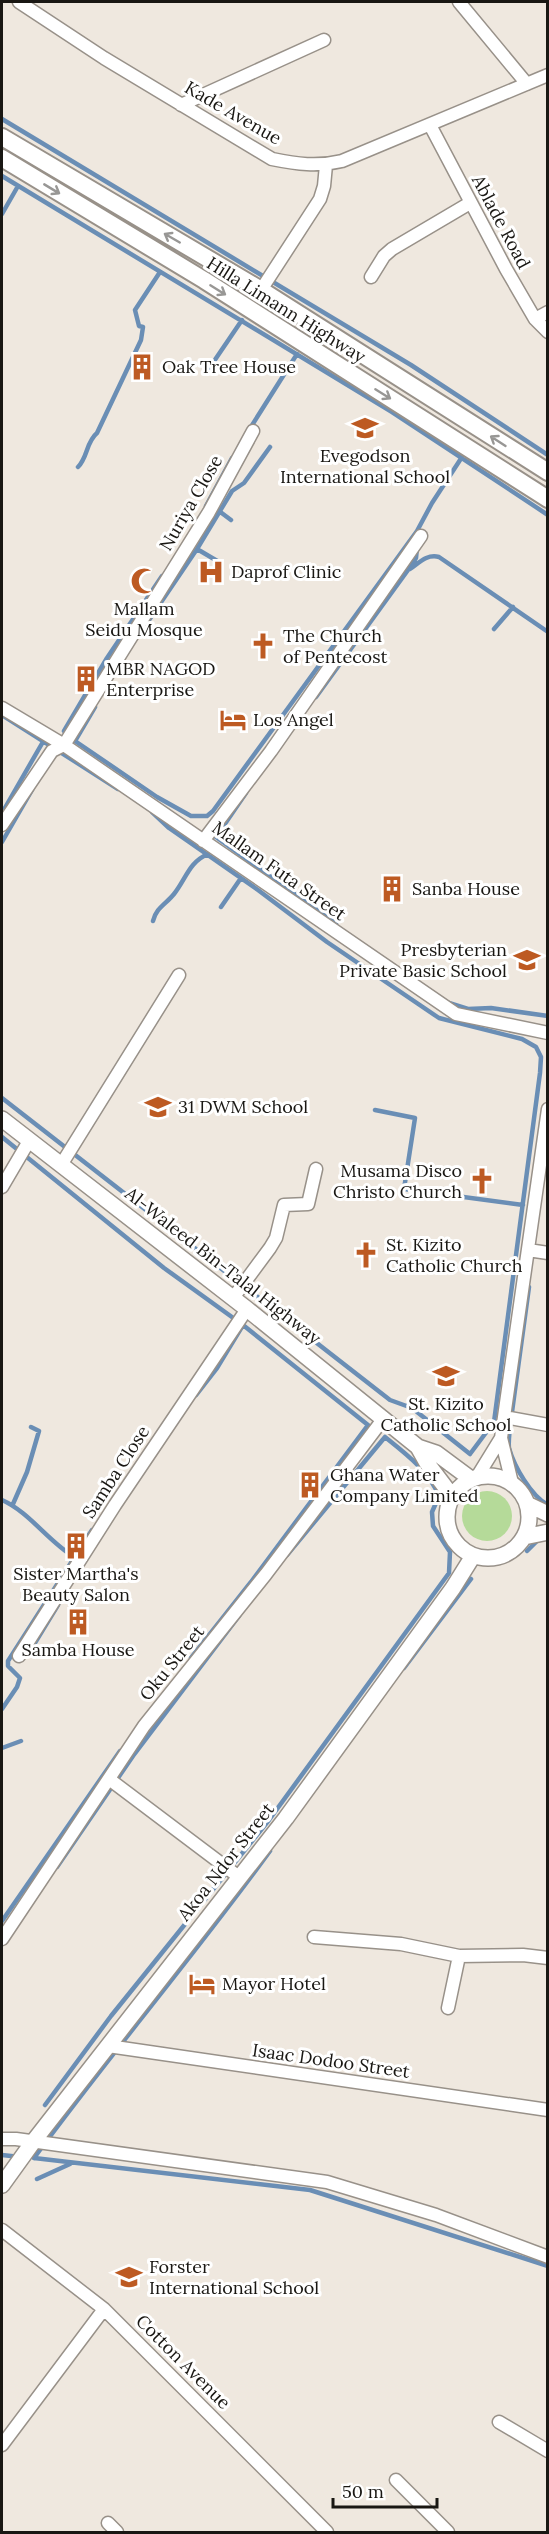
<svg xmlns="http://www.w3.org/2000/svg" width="549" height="2534" font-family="Lora,serif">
<rect width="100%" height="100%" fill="#efe8df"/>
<path fill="#b5da99" d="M462 1516a25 25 0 1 1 50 0a25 25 0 1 1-50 0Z"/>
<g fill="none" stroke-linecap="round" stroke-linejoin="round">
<path stroke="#6a8eb5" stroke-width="4.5" d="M2,119L411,365L548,455
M2,176L392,412L548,515
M2,214L18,186
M206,373L242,320
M249,430L297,354
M78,467C88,457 86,442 97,433L141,340L143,327L139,326L135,310L160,272
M206,506L232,458
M219,511L231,520
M197,549L219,562
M410,569C420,562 427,554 439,557L548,632
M147,623L197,549L232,491L244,483L270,447
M494,629L513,607
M316,697L408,570L416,558L417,548
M95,707L75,741L157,797L191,816H207L213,811L417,531L432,503L462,457
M2,715L118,789
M64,731L107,658L162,576
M246,793L216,837L336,924
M2,813L44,740
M2,842L32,790
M221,907L241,878
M153,921C156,908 166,904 174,894C186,879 189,862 208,854
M449,1003L468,1009L491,1008L548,1016
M2,1098L390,1400L412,1408L470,1454L494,1422L540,1073L541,1057L536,1047L522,1039L439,1018L327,942L258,890L169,828L152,812
M375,1110L415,1118L404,1189L523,1205
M2,1137L164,1268L243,1325L368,1425L251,1582L191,1658
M196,1395L217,1368L243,1325
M512,1412L529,1287
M510,1423C510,1431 508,1441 509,1448C514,1466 531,1496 548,1505
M2,1500C29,1512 48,1541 74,1557
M13,1504L27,1472L39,1431L31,1427
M527,1551L538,1540
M30,1651L58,1605
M404,1668L471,1579
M2,1709L17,1687L20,1678L8,1666V1661L92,1530
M2,1748L21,1741
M57,1867L133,1756L239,1616
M2,1921L120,1751
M45,2105L111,2016L269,1820L449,1573L450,1552L433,1526L432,1512L439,1496C429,1471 405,1453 385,1437L287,1555
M2,2155L20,2157
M34,2158C110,2054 194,1956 270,1851
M34,2158L310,2190L548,2266
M37,2179L70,2164"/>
<g stroke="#989189" stroke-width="15">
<path id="minor" d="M19,2L104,58L272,159C297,164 317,167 342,161L548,75
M459,2L527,84
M181,105L324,40
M430,125L506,269L535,319L548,332
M371,277L384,256L392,249L470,203
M261,290L320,199L324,186L326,165
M535,319L548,312
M2,708L64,745L456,1014L548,1033
M2,825L52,751L64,745L209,512L253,431
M203,841L271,751L421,536
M61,1165L179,975
M2,1187L29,1141
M528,1250L548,1253
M233,1298L270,1248L276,1238L284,1205L308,1204L316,1169
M505,1417L548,1425
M477,1477L501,1438
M512,1483L501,1438L548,1109
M19,1656L115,1505L247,1309
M109,1779L239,1877
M314,1937L401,1944L459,1956
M2,1939L144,1726L266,1574L384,1418
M448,2008L459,1956L523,1955L548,1958
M108,2046L548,2110
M2,2139H16L327,2182L436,2215L548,2257
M2,2230L104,2309L327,2532
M499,2422L548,2451
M2,2445L104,2309
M396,2480L448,2532
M108,2523L117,2532"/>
</g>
<g stroke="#989189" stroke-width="18">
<path id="tertiary" d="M2,1119L247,1309L418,1447L436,1453L471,1479
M418,1447L427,1463L452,1496
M447 1517a41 41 0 1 1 82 0a41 41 0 1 1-82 0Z
M527,1504L548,1514
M524,1537L548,1532
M2,2185L33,2142L286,1818L453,1588L473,1556"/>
</g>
<g stroke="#989189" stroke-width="20">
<path id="secondary" d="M2,137L261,290L548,472
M2,158L204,280L548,499"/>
</g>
<use href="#minor" stroke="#fff" stroke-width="12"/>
<use href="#tertiary" stroke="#fff" stroke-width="15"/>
<use href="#secondary" stroke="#fff" stroke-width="16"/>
</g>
<defs><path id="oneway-shaft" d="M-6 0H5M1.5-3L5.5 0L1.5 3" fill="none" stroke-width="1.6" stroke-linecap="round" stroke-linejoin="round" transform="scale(1.5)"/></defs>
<g stroke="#989795">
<use href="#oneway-shaft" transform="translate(52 189) rotate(31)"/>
<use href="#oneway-shaft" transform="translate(172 238) rotate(-150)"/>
<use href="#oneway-shaft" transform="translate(218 290) rotate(32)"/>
<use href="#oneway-shaft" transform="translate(383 394) rotate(32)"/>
<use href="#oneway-shaft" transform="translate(498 441) rotate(-147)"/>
</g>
<defs>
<g id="building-bare" transform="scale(2.07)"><path d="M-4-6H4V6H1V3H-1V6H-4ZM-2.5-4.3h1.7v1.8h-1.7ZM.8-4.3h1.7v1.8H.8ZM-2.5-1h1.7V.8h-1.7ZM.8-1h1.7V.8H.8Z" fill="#bd5a22" stroke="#fff" stroke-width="2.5" paint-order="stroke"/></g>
<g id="school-bare" transform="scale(2.07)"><path d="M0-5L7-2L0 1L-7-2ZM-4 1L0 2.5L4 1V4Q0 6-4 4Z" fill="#bd5a22" stroke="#fff" stroke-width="2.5" paint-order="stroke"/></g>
<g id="hospital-bare" transform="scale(2.07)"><path d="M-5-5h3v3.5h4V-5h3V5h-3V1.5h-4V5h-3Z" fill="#bd5a22" stroke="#fff" stroke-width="2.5" paint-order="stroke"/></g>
<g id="mosque-bare" transform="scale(2.07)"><path d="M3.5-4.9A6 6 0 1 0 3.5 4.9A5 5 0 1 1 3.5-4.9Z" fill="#bd5a22" stroke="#fff" stroke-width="2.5" paint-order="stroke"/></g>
<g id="church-bare" transform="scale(2.07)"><path d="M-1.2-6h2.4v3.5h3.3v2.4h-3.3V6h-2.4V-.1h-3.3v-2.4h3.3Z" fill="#bd5a22" stroke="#fff" stroke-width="2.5" paint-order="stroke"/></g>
<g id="hotel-bare" transform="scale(2.07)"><path d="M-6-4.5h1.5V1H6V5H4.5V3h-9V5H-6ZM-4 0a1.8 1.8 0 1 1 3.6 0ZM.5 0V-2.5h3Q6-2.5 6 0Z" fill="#bd5a22" stroke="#fff" stroke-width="2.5" paint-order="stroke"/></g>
</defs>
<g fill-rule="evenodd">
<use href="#building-bare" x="142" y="367"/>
<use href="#school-bare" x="365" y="428"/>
<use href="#hospital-bare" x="211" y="572"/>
<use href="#mosque-bare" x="144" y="581"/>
<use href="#church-bare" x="263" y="646"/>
<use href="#building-bare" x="86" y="679"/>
<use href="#hotel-bare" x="233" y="720"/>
<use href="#building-bare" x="392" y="889"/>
<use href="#school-bare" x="527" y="960"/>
<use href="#school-bare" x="158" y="1107"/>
<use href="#church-bare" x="482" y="1181"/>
<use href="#church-bare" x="366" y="1255"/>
<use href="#school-bare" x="446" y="1376"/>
<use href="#building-bare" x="310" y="1485"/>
<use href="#building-bare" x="76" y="1546"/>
<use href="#building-bare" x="78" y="1622"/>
<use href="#hotel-bare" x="202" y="1984"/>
<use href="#school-bare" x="129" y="2277"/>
</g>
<g text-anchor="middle" stroke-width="6" stroke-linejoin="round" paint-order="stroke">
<g font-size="18" fill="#191713" stroke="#fff">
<text transform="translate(233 113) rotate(30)" y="6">Kade Avenue</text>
<text transform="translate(501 222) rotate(62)" y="6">Ablade Road</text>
<text transform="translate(286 310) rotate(32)" y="6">Hilla Limann Highway</text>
<text transform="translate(191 503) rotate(-60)" y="6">Nuriya Close</text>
<text transform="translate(279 871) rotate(35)" y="6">Mallam Futa Street</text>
<text transform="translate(223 1266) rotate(38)" y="6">Al-Waleed Bin-Talal Highway</text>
<text transform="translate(116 1472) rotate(-57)" y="6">Samba Close</text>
<text transform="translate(172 1663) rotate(-51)" y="6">Oku Street</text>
<text transform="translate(226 1862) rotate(-52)" y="6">Akoa Ndor Street</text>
<text transform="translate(331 2061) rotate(8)" y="6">Isaac Dodoo Street</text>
<text transform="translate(183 2362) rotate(45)" y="6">Cotton Avenue</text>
</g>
<g font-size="18" fill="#191713" stroke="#fff" text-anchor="start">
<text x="162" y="373">Oak Tree House</text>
<text x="365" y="462" text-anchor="middle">Evegodson<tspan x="365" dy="21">International School</tspan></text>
<text x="231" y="578">Daprof Clinic</text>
<text x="144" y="615" text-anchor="middle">Mallam<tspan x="144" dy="21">Seidu Mosque</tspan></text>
<text x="283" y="642">The Church<tspan x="283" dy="21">of Pentecost</tspan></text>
<text x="106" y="675">MBR NAGOD<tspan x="106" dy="21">Enterprise</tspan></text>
<text x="253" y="726">Los Angel</text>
<text x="412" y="895">Sanba House</text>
<text x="507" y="956" text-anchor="end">Presbyterian<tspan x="507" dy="21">Private Basic School</tspan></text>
<text x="178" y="1113">31 DWM School</text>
<text x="462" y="1177" text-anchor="end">Musama Disco<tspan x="462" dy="21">Christo Church</tspan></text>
<text x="386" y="1251">St. Kizito<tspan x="386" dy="21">Catholic Church</tspan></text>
<text x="446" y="1410" text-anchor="middle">St. Kizito<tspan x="446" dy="21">Catholic School</tspan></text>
<text x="330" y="1481">Ghana Water<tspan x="330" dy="21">Company Limited</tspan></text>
<text x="76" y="1580" text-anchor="middle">Sister Martha's<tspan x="76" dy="21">Beauty Salon</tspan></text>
<text x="78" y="1656" text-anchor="middle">Samba House</text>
<text x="222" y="1990">Mayor Hotel</text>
<text x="149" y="2273">Forster<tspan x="149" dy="21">International School</tspan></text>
</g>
</g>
<rect width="549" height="2534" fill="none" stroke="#191713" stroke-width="6"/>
<path d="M333 2498v9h104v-9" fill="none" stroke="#191713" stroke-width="3"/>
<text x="342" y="2498" font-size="18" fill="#191713" stroke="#ffffff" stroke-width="4.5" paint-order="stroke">50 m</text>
</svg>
